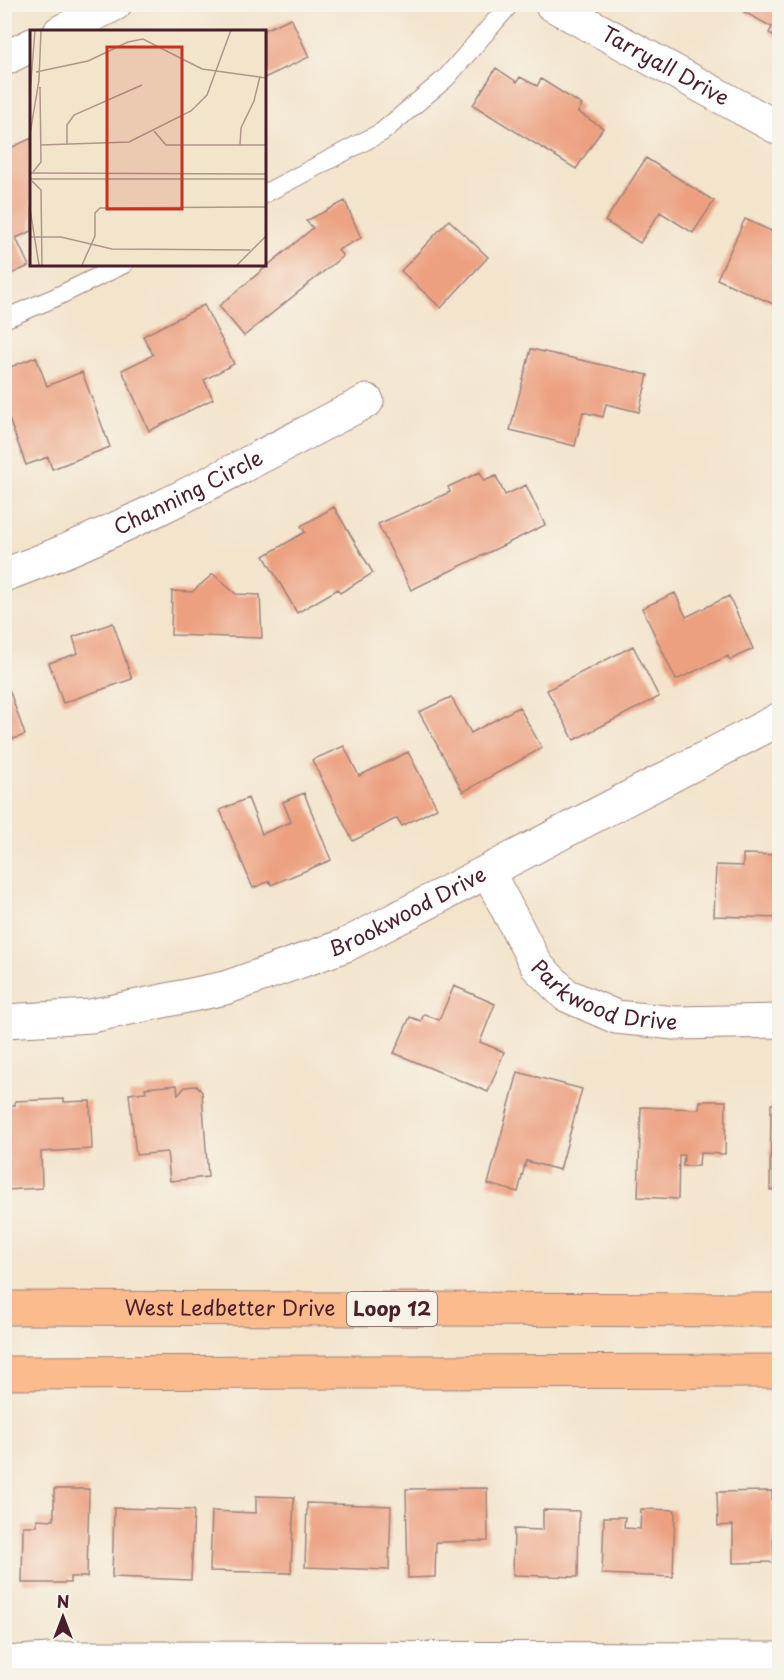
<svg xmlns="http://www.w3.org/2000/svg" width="784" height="1680" font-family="'Playpen Sans',sans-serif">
<rect width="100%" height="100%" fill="#f7f3e8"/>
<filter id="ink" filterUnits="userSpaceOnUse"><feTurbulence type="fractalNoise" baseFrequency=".0167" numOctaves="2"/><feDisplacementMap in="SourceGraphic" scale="12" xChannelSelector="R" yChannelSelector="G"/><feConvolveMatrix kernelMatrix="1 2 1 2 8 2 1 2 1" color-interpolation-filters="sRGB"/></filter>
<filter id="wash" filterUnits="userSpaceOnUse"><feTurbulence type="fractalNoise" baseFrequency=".008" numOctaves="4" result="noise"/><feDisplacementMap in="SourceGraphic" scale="24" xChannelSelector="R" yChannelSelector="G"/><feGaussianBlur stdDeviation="1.35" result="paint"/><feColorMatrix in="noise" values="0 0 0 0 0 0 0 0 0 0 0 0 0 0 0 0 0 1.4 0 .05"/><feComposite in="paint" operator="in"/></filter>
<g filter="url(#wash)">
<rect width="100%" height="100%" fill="#f3e4cc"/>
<g id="blocks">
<path fill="#eca080" d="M748,4H780V39L769,33L772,27L744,12Z
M291,18L309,57L264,78V30Z
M496,68L517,82L520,77L537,86L541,79L582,105L578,112L603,128L576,169L473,105Z
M32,138V231L16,238L29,266L4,277V151Z
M646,158L714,201L693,233L660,212L640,243L605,221Z
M345,201L361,238L338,250L343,256L244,336L219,306L313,228L306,221Z
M745,219L780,235V307L717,279Z
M449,220L488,257L441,308L401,271Z
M204,305L234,364L204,380L213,399L149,431L122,370L153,355L143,336Z
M531,349L648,375L639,412L606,404L603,417L583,412L575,446L510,430Z
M36,357L47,386L82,372L110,447L52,469L48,457L26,465L5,408V369Z
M480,472L484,481L496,476L505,495L526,485L545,525L411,590L378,524L450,492L448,487Z
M334,507L373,573L340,593L338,589L297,613L264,556L305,532L301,526Z
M213,574L236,594L260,595L262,638L171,635L172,591L192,592Z
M675,593L686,617L729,596L753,649L730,660L728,656L676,680L642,608Z
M113,623L132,679L63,703L49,663L78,653L73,637Z
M633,646L659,697L574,740L547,690Z
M4,675L25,735L4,742Z
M451,697L471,733L519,707L542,748L463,792L419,712Z
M344,746L359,776L408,752L437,808L402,826L397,818L353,841L312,760Z
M304,793L331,860L271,885L270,881L253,888L220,810L248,798L262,834L291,822L283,802Z
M743,854L780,855V918L714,916L716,865L743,866Z
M454,986L495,1004L480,1042L504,1052L488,1092L394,1053L410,1017L421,1021L424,1014L439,1020Z
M518,1072L582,1089L560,1170L526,1161L518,1192L488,1184Z
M177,1085L178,1095L185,1087L197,1086L202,1092L208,1177L170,1181L167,1152L136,1155L129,1094L146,1092L145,1088Z
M64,1099V1102L90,1101L92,1149L41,1152L42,1188L6,1190L4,1106L15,1105V1101Z
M700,1101H726L725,1154L700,1153L699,1166H683L684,1155H679L678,1199L638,1197L641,1107L699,1109Z
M771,1104H780V1190H770Z
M487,1488L488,1541L436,1542L435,1577L408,1578L406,1489Z
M54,1489H89L87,1577H70V1583H22L23,1526H37V1519L54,1520Z
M772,1491L774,1562L733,1563V1525L718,1526L717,1492Z
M256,1496L294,1497L291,1573L210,1571L212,1511L256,1513Z
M307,1503L391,1506L389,1570L305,1567Z
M114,1508L194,1510L191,1580L112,1577Z
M641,1509L675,1510L673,1577L602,1574L604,1517H625L624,1528L640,1529Z
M543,1510L579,1511L578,1577L513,1575L514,1529L543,1530Z"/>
</g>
</g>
<g filter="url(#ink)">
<use href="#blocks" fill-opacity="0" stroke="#9e827c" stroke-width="1.5"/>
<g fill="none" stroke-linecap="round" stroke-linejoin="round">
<g stroke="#9e827c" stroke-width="20">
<path id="lane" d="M264,194L382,132L446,78L510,4
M4,319L54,298L124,264"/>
</g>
<g stroke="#9e827c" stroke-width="35">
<g id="street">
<path id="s1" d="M551,4L780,129"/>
<path d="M60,32L115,4"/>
<path d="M4,59L32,45"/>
<path id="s2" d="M4,575C131,529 249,462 367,401"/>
<path id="s3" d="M488,872L537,966L566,995L616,1017L675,1023L780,1021"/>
<path id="s4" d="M4,1021L91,1016L225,988L346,945L780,719"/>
<path d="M4,1663L79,1658L780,1659"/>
</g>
</g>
<g stroke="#9e827c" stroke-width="35">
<g id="primary">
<path id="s5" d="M4,1308L780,1310"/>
<path d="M4,1373L780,1371"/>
</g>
</g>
<use href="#lane" stroke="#fff" stroke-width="18"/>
<use href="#street" stroke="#fff" stroke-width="33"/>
<use href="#primary" stroke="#fbbb8d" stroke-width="33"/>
</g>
</g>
<g text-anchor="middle" stroke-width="5" stroke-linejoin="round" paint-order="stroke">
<rect fill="#f7f3e8" stroke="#7e5f64" stroke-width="1.5" x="347" y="1292" width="90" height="34" rx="4.5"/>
<g font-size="20" font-weight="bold" fill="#4a1f2b">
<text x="392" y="1316">Loop 12</text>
</g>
<g font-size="21" fill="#4a1f2b" stroke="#f7f3e8">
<text dy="7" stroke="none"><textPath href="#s1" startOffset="130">Tarryall Drive</textPath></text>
<text dy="7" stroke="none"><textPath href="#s2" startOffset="202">Channing Circle</textPath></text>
<text dy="7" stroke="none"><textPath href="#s4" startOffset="422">Brookwood Drive</textPath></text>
<text dy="7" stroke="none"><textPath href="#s3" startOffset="183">Parkwood Drive</textPath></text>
<text dy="7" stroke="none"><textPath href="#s5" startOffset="226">West Ledbetter Drive</textPath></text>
</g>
</g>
<g transform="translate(30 30)">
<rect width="236" height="236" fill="#f3e4cc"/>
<path fill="none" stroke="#af958c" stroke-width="1.5" d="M6,42L58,31L98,12L113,9L172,39L236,48M0,64L5,0M124,101L136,115H236M0,104L9,50L11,0M11,115L99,112L161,81L177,65L201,0M37,115V95L44,85L112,55M210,115L211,98L224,71L230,46M3,142L11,132L10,57M0,143L236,144M0,149H236M2,151L11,160L12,235M0,179L9,235M0,207H31L82,219L220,220M52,235L65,206V183L70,178L236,177M207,235L236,206"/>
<path fill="#c8321e" fill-opacity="0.15" stroke="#c8321e" stroke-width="3" d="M77,17H152V179H77Z"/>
<rect width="236" height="236" fill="none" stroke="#4a1f2b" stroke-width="3"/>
</g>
<rect width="784" height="1680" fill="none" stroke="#f7f3e8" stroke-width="24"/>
<g transform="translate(63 1617)" stroke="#f7f3e8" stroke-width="4.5" paint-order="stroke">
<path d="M0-4.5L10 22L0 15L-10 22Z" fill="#4a1f2b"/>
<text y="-9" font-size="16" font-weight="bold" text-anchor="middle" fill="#4a1f2b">N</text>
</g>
</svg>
